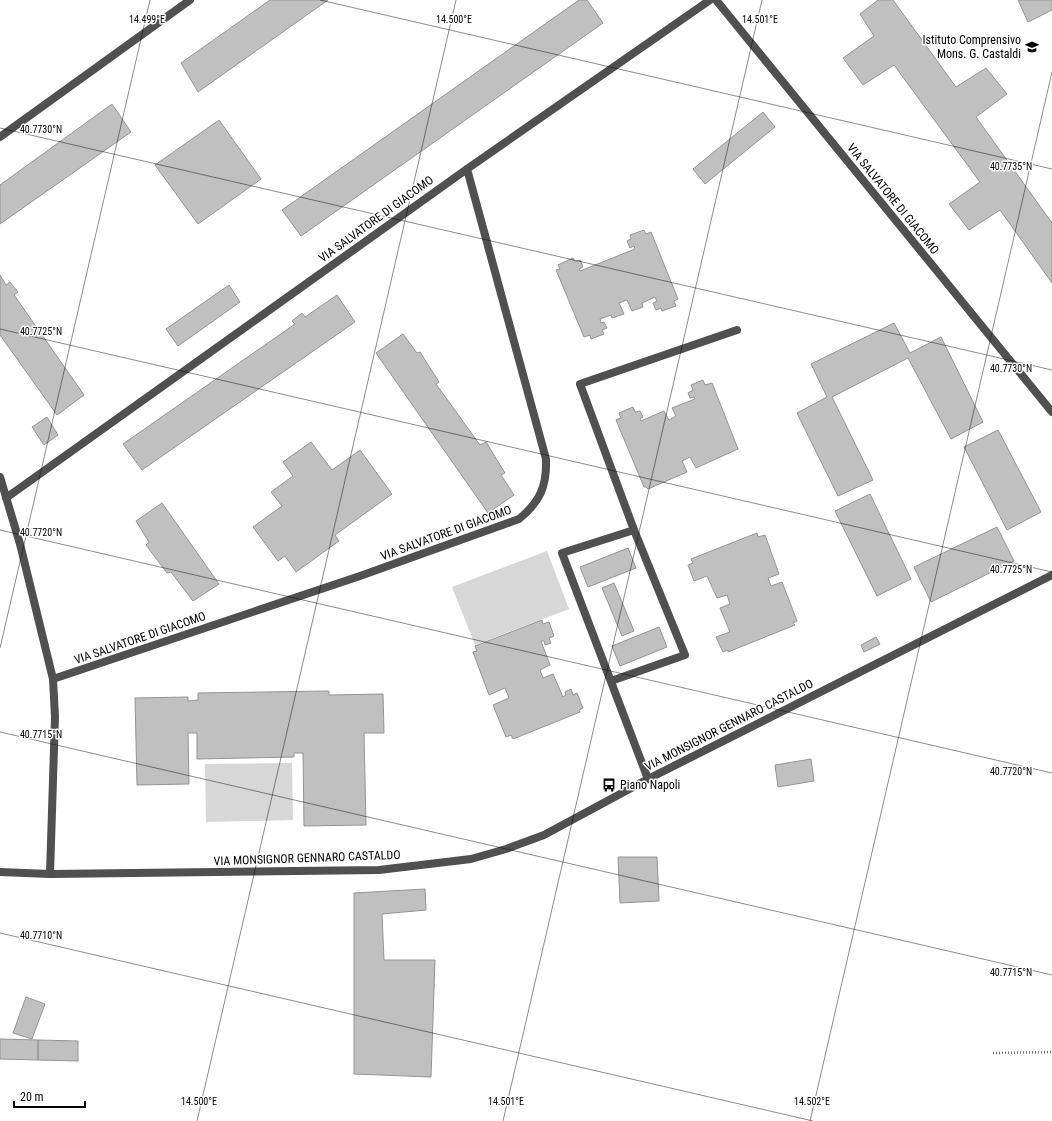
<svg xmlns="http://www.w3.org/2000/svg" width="1052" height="1121" font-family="'Roboto Condensed',sans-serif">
<rect width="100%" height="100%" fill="#fff"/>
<path fill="#d7d7d7" d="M547,551L569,609L475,645L452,587Z
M292,763L293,820L206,822L205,764Z"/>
<path fill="#c0c0c0" stroke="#949494" d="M270,0H328L198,92L181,63Z
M579,0H587L603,23L301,236L282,210Z
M878,0H893L956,87L986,68L1007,94L976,117L1052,223V283L1000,210L969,230L949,204L980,182L894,65L863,85L843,58L874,36L860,14Z
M1018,0H1052V10L1028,22Z
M112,104L131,132L0,224V185Z
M763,112L775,127L705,184L693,169Z
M219,120L261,179L198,224L155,165Z
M644,230L646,234L651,232L678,299L674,301L676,306L662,311L661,308L656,310L653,303L657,301L655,297L642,303L643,307L632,311L627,300L619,303L624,314L612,318L611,315L600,319L601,323L604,322L607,328L602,330L604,334L591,339L590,335L584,337L556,270L560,269L558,265L573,258L575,262L580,260L583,267L579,269L580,271L635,249L634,246L630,248L627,241L631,239L630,235Z
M0,275L6,285L10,282L18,292L14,295L84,395L57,415L0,335Z
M229,285L240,302L178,346L166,329Z
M337,295L355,322L142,470L123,444L295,324L292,321L302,313L305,317Z
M894,323L910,353L941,337L983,422L951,439L908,358L832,397L873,480L838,496L797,413L827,397L811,364Z
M403,334L417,353L420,352L439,382L436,384L480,445L486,442L505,473L501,475L514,495L488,513L376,353Z
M703,380L705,385L712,383L738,449L696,468L690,457L682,461L687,472L648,489L646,487H644L616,420L621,418L619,413L633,407L635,412L640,411L643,417L640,419L641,421L664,411L669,420L676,416L672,408L695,399L694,397L690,398L688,393L693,390L691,385Z
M47,417L58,435L44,445L32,427Z
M998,430L1041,512L1007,530L964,447Z
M311,442L332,470L360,450L392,494L335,535L339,541L296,572L285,556L278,561L253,527L282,506L271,492L293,476L283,462Z
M870,494L911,579L877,596L835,511Z
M162,503L219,584L193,601L171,572L167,573L146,545L149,542L136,521Z
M997,527L1014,561L931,602L914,567Z
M757,533L758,537L765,535L779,574L768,578L771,586L782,582L797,621L793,623L795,625L728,652V650L723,652L716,637L730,632L720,608L730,604L727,595L717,598L707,576L694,581L688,565L693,563L691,559Z
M628,548L636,568L588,587L580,567Z
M614,583L634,631L622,636L602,588Z
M542,620L543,624L549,622L554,636L549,638L551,643L545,645L544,641H541L550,665L540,670L543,678L553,674L563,697L566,695L565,692L571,689L573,695L577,693L583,708L579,710L580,712L513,739L511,735L506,737L493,705L509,698L505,688L489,695L473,652L477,651L475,646Z
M659,627L667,647L620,666L612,646Z
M876,637L880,644L864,652L861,645Z
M329,691V695L383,694L384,733H364L366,825L304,826L303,753H294V757L197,759V733H188L189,784L137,785L135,698L188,697V701L198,700V693Z
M811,759L814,781L778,787L775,765Z
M618,857H657L659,901L620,903Z
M425,889L426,910L382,914L384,960H435L431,1077L354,1074V893Z
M26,997L45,1004L32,1039L13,1033Z
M0,1039L38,1040V1060L0,1059Z
M38,1040L78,1041V1061L38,1060Z"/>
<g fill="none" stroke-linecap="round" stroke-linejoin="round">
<path stroke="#727272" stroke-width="2.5" stroke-dasharray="1 2" stroke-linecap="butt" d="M993,1053L1052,1052"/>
<path stroke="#505050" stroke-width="8" d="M716,0L1052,412
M0,137L190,0
M0,477L20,544L53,679L55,717L50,874
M6,498L467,169L710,0
M53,679L360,576L519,519C540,502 547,486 546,459L467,169
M611,681L685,655L634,530
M648,779L562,553L634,530L580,384L737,330
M0,872L50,874L379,870L471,859L506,849L544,835L648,779L1052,575"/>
</g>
<path fill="none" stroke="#000" stroke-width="1" stroke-opacity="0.45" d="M320,0L1052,169M0,128L1052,370M0,329L1052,572M0,530L1052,773M0,648L150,0M0,732L1052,975M0,933L813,1121M197,1121L456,0M503,1121L762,0M810,1121L1052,72"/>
<defs>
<g id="school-bare" transform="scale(1.08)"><path d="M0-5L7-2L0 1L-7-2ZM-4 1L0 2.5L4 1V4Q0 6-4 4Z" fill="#000" stroke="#fff" stroke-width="2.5" paint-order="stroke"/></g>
<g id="bus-bare" transform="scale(1.08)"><path d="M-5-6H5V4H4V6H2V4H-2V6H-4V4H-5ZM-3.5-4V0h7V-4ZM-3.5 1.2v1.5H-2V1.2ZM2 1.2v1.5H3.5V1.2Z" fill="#000" stroke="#fff" stroke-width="2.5" paint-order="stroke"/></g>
</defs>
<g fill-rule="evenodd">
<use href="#school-bare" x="1032" y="47"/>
<use href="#bus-bare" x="609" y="785"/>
</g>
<g text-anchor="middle" stroke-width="3" stroke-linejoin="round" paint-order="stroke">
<g font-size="12" fill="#000" stroke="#fff" text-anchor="end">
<text x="1021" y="44">Istituto Comprensivo<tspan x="1021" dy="14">Mons. G. Castaldi</tspan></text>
<text x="620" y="789" text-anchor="start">Piano Napoli</text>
</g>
<g font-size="12" fill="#000" stroke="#fff">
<text transform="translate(893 199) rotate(51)" y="4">VIA SALVATORE DI GIACOMO</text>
<text transform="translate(376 219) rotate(-36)" y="4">VIA SALVATORE DI GIACOMO</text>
<text transform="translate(446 533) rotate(-20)" y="4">VIA SALVATORE DI GIACOMO</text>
<text transform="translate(140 638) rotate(-19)" y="4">VIA SALVATORE DI GIACOMO</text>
<text transform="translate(729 725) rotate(-27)" y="4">VIA MONSIGNOR GENNARO CASTALDO</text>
<text transform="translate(307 858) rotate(-2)" y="4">VIA MONSIGNOR GENNARO CASTALDO</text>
</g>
</g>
<g font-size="10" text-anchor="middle" fill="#000" stroke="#fff" stroke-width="3" stroke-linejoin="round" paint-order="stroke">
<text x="147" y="23">14.499°E</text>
<text x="454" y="23">14.500°E</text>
<text x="760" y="23">14.501°E</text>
<text x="41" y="133">40.7730°N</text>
<text x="1011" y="170">40.7735°N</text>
<text x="41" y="335">40.7725°N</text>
<text x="1011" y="372">40.7730°N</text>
<text x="41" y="536">40.7720°N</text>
<text x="1011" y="573">40.7725°N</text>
<text x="41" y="738">40.7715°N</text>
<text x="1011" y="775">40.7720°N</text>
<text x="41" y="939">40.7710°N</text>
<text x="1011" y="976">40.7715°N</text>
<text x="199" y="1105">14.500°E</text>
<text x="506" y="1105">14.501°E</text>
<text x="812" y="1105">14.502°E</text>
</g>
<path d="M14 1101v6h71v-6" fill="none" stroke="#000000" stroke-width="2"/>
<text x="20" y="1101" font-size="12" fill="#000000" stroke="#ffffff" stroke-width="3" paint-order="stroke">20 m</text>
</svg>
